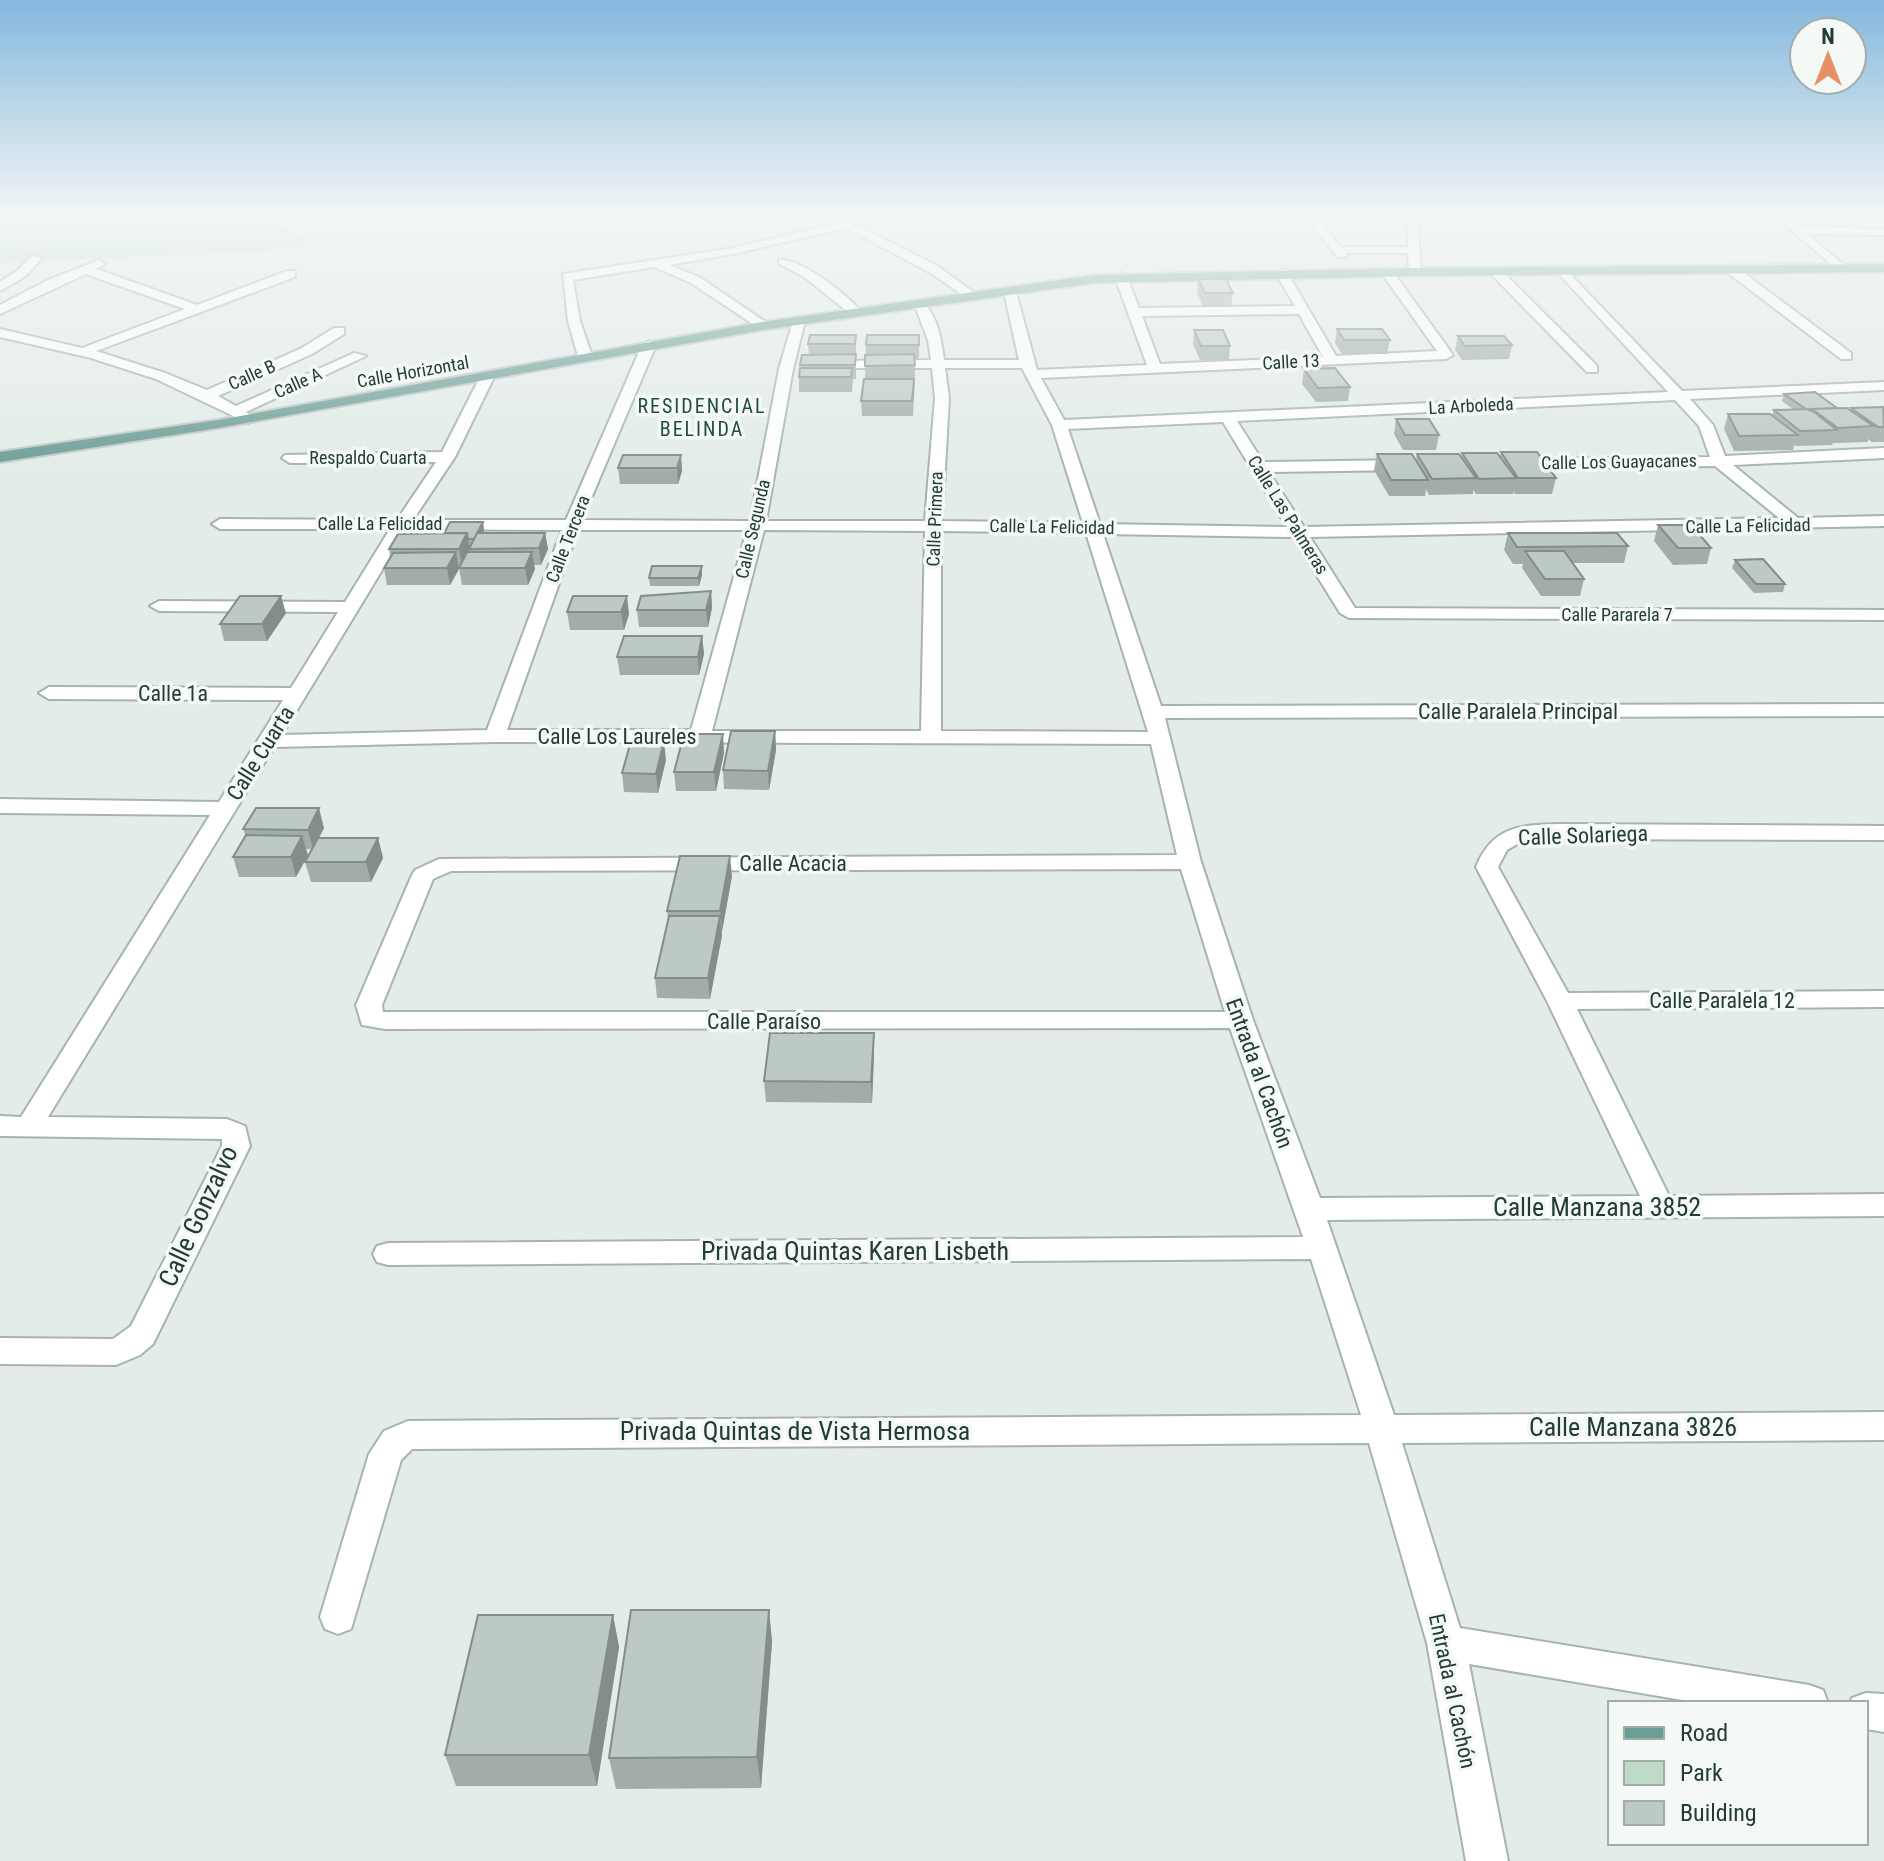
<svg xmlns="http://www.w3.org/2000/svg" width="1884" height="1861" font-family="'Roboto Condensed',sans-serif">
<rect width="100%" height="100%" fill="#e3ece9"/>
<path fill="#bedbc8" d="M0,216H261L312,244L259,252L0,263Z"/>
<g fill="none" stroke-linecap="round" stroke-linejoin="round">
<g stroke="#a6b4b0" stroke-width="4">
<path id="minor" d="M855,216H868L855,224L939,267L980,297L970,300L931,273L846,228L733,254L669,265L699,277L767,323L768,326L762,330L691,283L654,267L573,280L580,321L592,356L585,360L578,356L568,321L563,274L733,248L843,222Z
M1304,216H1315L1341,247H1408L1407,216H1417L1421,272L1415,276L1409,272L1408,253H1347L1346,257H1338Z
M1775,216H1786L1799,227L1884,229V235L1807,234L1845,266L1847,269L1841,273Z
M32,256L42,258L26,276L0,291V282L18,270Z
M99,260L105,264L96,269L197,305L287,271H295V277L96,351L165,373L207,390L302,348L334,328H344V334L312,354L218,396L236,406L354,353L366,356L246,412L255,419L248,423L156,379L91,358L0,337V329L82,348L185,309L86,274L0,314V305L48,280Z
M779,260C802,258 848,296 863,313L853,316L803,276L779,264Z
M1563,267L1682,391L1884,382V390L1690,399L1713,425L1725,456L1884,448V458L1733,465L1798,518L1884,516V526L1310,537L1355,608L1884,610V620L1349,618L1340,613L1293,537L1103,534L1161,706L1884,704V716L1165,718L1201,862L1253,1020L1320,1198L1640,1196L1547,1001L1476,867C1493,825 1522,825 1562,824L1884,826V840L1526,839L1507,850L1498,867L1568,993L1884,991V1007L1577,1009L1669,1196L1884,1194V1216L1327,1220L1394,1415L1884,1412V1440L1402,1443L1460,1628L1809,1685L1823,1690L1828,1703H1700L1469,1664L1508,1861H1466L1427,1643L1369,1443L412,1449L401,1460L351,1629L338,1634L325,1629L320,1617L369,1454L384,1431L408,1421L1361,1415L1311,1259L388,1265L377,1262L373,1254L377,1246L388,1243L1303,1237L1230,1028L385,1029L362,1025L356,1005L412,875L415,870L439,859L1177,855L1151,744L495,742L274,747L48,1117L227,1119L245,1126L250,1146L153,1344L140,1355L116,1365L0,1364V1338L113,1339L131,1326L222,1146V1139L0,1136V1116L21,1117L210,815L0,813V799L219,802L283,700L49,699L39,693L49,687L291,688L338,612L159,611L150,606L159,601L345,602L390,529H220L212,524L220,519L397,520L436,462L290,463L282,458L285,455L442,452L480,377L487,373L494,377L455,457L413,520H566L642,345L649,341L656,345L582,520L750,521L779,369L793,321L799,317L805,321L793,369L766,521H925L935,398L932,368H826L819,364L821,361L931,360L928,340L915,306L921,302C937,311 942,343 944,360H1019L1004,292L1010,288L1016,292L1037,370L1147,365L1115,277L1121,273L1127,277L1139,308L1295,306L1276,274L1282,270L1288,274L1336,356L1437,351L1381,272L1387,268L1391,269L1453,355L1446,359L1041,378L1064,420L1668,392L1559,274L1557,271ZM1299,314L1323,357L1160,364L1142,316ZM945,368H1022L1052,425L1083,523L942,521L949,398ZM1675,400L1699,426L1710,457L1513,459L1505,464L1513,469L1715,466L1779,518L1304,527L1269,472L1408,470L1416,465L1408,460L1263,462L1237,421ZM1223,422L1287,527L1100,524L1068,429ZM407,529L562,530L487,730L282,735ZM578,530H747L691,730H507ZM764,530L925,531L921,731H712ZM941,531L1086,533L1148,732L941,731ZM1181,869L1225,1012H383L382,1005L433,879L451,871Z
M1728,267H1736L1851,353V359H1841L1728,273Z
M1492,269H1500L1597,366V372H1587L1492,275Z
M1866,1693L1884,1694V1732L1866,1729V1703H1850L1852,1698Z"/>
</g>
<g stroke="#c2c8c7" stroke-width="4">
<path id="major" d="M1884,264V272L1415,276L1094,283L762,330L218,428L0,462V452L218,420L762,322L1094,275L1415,268Z"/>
</g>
<use href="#minor" fill="#fff" fill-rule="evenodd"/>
<use href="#major" fill="#6b9e95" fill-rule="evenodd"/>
</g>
<path fill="#a2ada9" d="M1198,279L1233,293L1231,307H1203L1197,292Z
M1337,329L1390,340L1387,354H1342L1335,343Z
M1194,330L1230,346L1229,360H1200L1193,344Z
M856,335V379H853L852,392H799V377L802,355H809L808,344Z
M919,335V359H915V380L913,416H862L861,401L865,379L866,345Z
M1458,336L1512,345L1509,359L1462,360L1455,350Z
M1304,369L1350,387L1348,401L1316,402L1302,384Z
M1784,394L1850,410L1851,408H1884V442H1872L1868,439V442L1833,443L1832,445L1796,446L1794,445L1793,450L1734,451L1724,429L1728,414L1772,415L1774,410H1794L1782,401Z
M1396,419L1439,435L1436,450H1403L1394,434Z
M1501,452L1556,478L1552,494H1515L1513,492V494H1476L1473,490V494L1429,495L1426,489L1425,496H1389L1374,470L1377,454L1416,460L1417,454L1461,457L1462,453L1500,456Z
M681,455L682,471L678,484H620L618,468Z
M483,522L484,531L483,533H545L548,549L541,565H534L535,569L528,585H462L459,568L461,566H458L459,569L450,585H387L384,568L390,556L389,549Z
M1658,525L1711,548L1707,564L1673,565L1654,541Z
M1508,533L1628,546L1624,563H1573L1584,579L1580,596H1541L1522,568L1523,564H1513L1504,550Z
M1735,560L1785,584L1783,592L1754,593L1732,568Z
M702,566V575L699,586H650L649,578Z
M711,591L712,608L708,627H639L637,610Z
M573,596L629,614L624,630H570L567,612Z
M286,613L267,641H224L220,624Z
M702,636L704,654L699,675H620L617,657Z
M775,731L776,750L769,790L724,789L723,770Z
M724,753L716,791H676L674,772Z
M666,760L658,793L624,792L622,773Z
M324,828L319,838H378L383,858L371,882H311L305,862L312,849H306L308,855L296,877H239L233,857L246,836L243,829Z
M732,876L710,999L657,998L655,978L668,919L667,911Z
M874,1054L872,1103L766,1102L764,1081Z
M769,1610L772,1642L761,1788L616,1789L609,1758Z
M613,1615L619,1647L597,1786H456L445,1755Z"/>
<path fill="#848d8a" d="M681,455L682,471L678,484L677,468Z
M483,522L484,531L475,547L474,539Z
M467,533L470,550L462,566L459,549Z
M545,533L548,549L541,565L539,548Z
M456,552L459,569L450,585L447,568Z
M532,552L535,569L528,585L525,568Z
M702,566V575L699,586L698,578Z
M711,591L712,608L708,627L706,610Z
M281,596L286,613L267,641L262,624Z
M627,596L629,614L624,630L621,612Z
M702,636L704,654L699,675L698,657Z
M775,731L776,750L769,790L768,771Z
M723,734L724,753L716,791L714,772Z
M664,741L666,760L658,793L656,774Z
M319,808L324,828L313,849L308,830Z
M302,836L308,855L296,877L291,857Z
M378,838L383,858L371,882L366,862Z
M730,856L732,876L722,931L720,911Z
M720,916L722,936L710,999L708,978Z
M874,1033V1054L872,1103L871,1082Z
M769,1610L772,1642L761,1788L757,1757Z
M613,1615L619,1647L597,1786L589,1755Z"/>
<path fill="#bcc9c5" stroke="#848d8a" stroke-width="2" d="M1198,279H1226L1233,293H1205Z
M1337,329H1382L1390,340H1344Z
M1194,330H1223L1230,346H1201Z
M810,335H856L855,344H808Z
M867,335H919V345H866Z
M1458,336H1504L1512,345L1465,346Z
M856,354L855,365H800L802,355Z
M914,354L915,365L865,366V355Z
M800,368H852L851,377H799Z
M1335,368L1350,387L1318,388L1304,369Z
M864,379H914L912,401H861Z
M1815,392L1837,408L1812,409V411L1806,409L1784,394Z
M1883,407L1884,427H1878L1851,408Z
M1847,408L1873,426L1838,428L1812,409Z
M1810,409L1837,430L1800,431L1774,410Z
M1728,414H1770L1798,435L1739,436Z
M1396,419H1429L1439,435H1405Z
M1501,452H1537L1556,478H1518Z
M1462,453H1497L1516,478L1479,479Z
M1377,454H1412L1428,480H1391Z
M1417,454H1459L1476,478L1432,479Z
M623,455H681L677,468H618Z
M450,522H483L474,539H468L467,533H444Z
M1658,525H1691L1711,548H1678Z
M467,533L459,549H389L398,534Z
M477,533H545L539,548L469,549Z
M1508,533H1617L1628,546L1517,547Z
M1525,551H1564L1584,579H1545Z
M456,552L447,568H384L393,553Z
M467,552H532L525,568H459Z
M1763,559L1785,584H1756L1735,560Z
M652,566H702L698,578H649Z
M711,591L706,610H637L641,596Z
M240,596H281L262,624H220Z
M573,596H627L621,612H567Z
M624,636H702L698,657H617Z
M731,731H775L768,771L723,770Z
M684,734H723L714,772H674Z
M631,741H664L656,774L622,773Z
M256,808H319L308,830L243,829Z
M246,835L302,836L291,857H233Z
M318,838H378L366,862H305Z
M680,856H730L720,911H667Z
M669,916H720L708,978H655Z
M770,1033H874L871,1082L764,1081Z
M631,1610H769L757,1757L609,1758Z
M478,1615H613L589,1755H445Z"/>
<linearGradient id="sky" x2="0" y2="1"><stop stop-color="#85b8dd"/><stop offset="0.45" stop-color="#f2f6f5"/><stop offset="1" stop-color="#f2f6f5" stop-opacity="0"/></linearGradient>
<rect width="1884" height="476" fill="url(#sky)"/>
<g text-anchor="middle" stroke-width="7" stroke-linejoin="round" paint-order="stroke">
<g font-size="18" fill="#243c37" stroke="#f4f9f6">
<text transform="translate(1291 362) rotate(-3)" y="6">Calle 13</text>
<text transform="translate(413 372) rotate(-10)" y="6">Calle Horizontal</text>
<text transform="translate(252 375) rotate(-24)" y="6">Calle B</text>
<text transform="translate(298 383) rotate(-24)" y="6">Calle A</text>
<text transform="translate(1471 406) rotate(-3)" y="6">La Arboleda</text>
<text x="368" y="464">Respaldo Cuarta</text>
<text transform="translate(1619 462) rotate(-1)" y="6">Calle Los Guayacanes</text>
<text transform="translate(1288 515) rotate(58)" y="6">Calle Las Palmeras</text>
<text transform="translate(935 519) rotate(-88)" y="6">Calle Primera</text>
<text x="380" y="530">Calle La Felicidad</text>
<text transform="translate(1748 526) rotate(-1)" y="6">Calle La Felicidad</text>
<text transform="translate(1052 527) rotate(1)" y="6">Calle La Felicidad</text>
<text transform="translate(753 529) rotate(-77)" y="6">Calle Segunda</text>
<text transform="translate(568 539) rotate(-69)" y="6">Calle Tercera</text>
<text x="1617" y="621">Calle Pararela 7</text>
</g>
<g font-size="20" letter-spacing="2" fill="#224c46" stroke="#f4f9f6">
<text x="702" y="413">RESIDENCIAL<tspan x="702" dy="23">BELINDA</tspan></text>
</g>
<g font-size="22" fill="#243c37" stroke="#f4f9f6">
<text x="173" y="701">Calle 1a</text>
<text x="1518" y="719">Calle Paralela Principal</text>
<text x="617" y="744">Calle Los Laureles</text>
<text transform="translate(260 753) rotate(-58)" y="8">Calle Cuarta</text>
<text transform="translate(1583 835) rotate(-2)" y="8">Calle Solariega</text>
<text x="793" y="871">Calle Acacia</text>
<text x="1722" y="1008">Calle Paralela 12</text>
<text x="764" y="1029">Calle Paraíso</text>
<text transform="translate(1260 1073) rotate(70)" y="8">Entrada al Cachón</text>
<text transform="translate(1453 1691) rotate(78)" y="8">Entrada al Cachón</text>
</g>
<g font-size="26" fill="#243c37" stroke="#f4f9f6">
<text x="1597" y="1216">Calle Manzana 3852</text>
<text transform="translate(198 1216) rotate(-65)" y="9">Calle Gonzalvo</text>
<text x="855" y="1260">Privada Quintas Karen Lisbeth</text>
<text x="1633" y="1436">Calle Manzana 3826</text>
<text x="795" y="1440">Privada Quintas de Vista Hermosa</text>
</g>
</g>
<rect x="1608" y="1701" width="260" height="144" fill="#f4f9f6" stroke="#a1adaa" stroke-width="2"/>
<rect x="1624" y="1727" width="40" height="12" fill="#6b9e95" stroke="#a1adaa" stroke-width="2"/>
<text x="1680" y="1741" font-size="24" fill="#243c37">Road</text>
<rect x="1624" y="1761" width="40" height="24" fill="#bedbc8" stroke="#a1adaa" stroke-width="2"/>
<text x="1680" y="1781" font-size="24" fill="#243c37">Park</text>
<rect x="1624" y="1801" width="40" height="24" fill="#bcc9c5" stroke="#a1adaa" stroke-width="2"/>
<text x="1680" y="1821" font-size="24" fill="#243c37">Building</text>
<g transform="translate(1828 56)"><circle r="38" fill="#f4f9f6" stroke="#a1adaa" stroke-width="2"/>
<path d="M0-6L14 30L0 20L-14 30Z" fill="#e79066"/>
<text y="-12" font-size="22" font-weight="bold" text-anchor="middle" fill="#243c37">N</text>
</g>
</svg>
